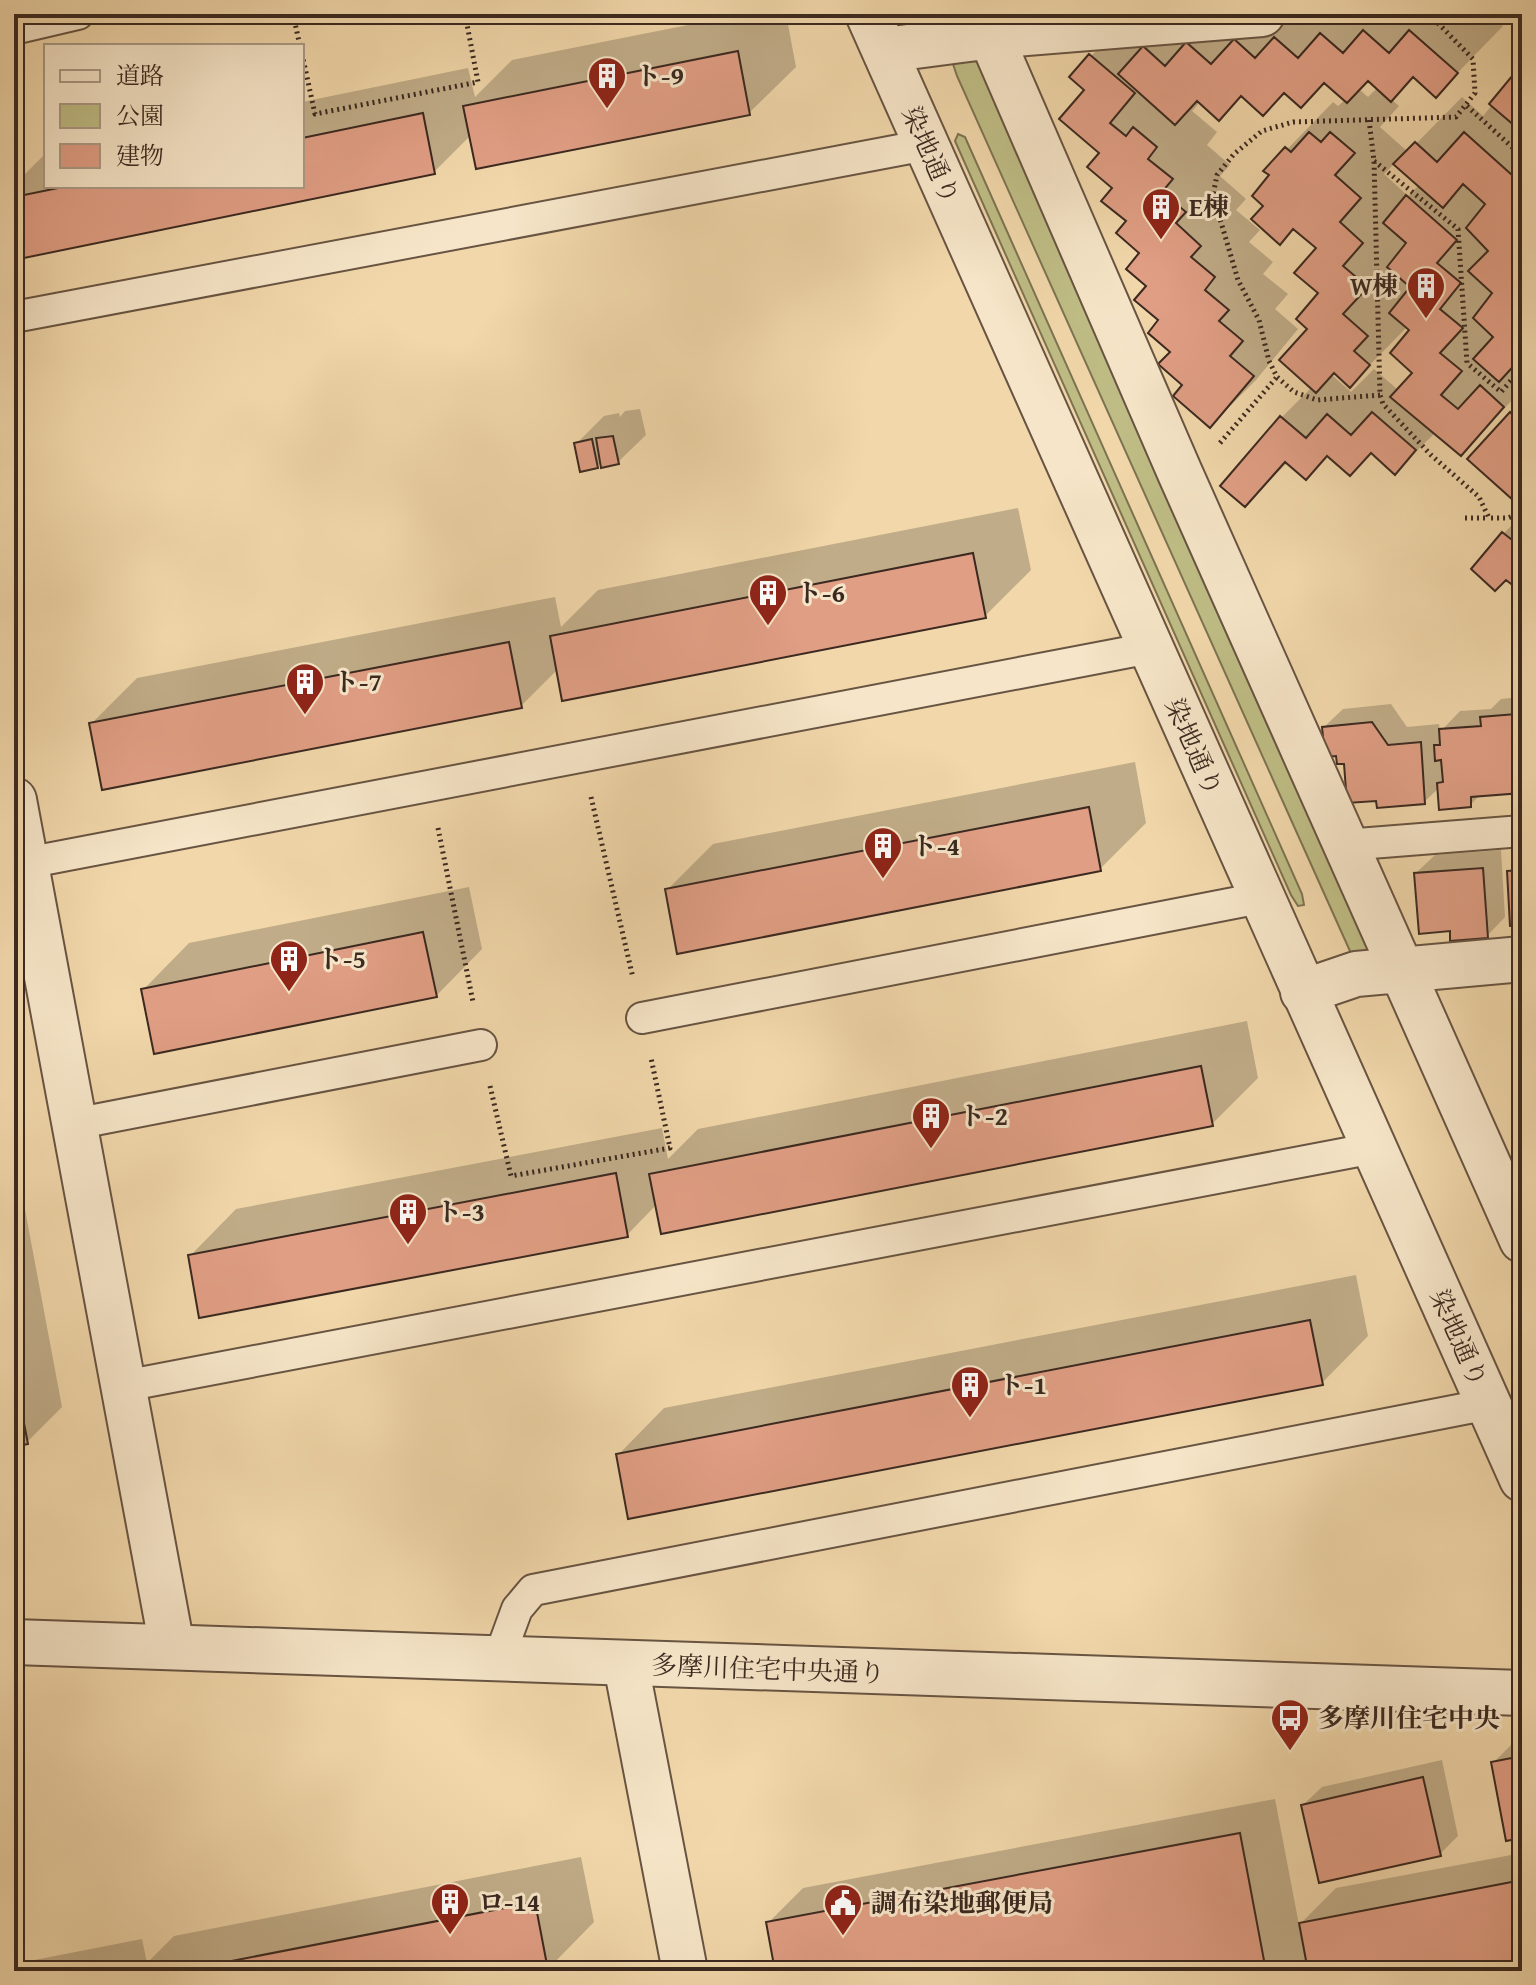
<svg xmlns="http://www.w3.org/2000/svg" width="1536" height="1985" font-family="'Gentium Book Plus','Noto Serif JP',serif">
<rect width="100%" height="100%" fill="#f1d7aa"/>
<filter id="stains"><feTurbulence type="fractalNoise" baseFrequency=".0025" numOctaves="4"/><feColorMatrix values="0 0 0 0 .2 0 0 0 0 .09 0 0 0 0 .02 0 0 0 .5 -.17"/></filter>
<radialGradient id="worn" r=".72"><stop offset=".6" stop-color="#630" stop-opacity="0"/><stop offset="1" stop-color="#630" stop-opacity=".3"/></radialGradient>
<path fill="#bfbd85" stroke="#7d7352" stroke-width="2" d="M969,56L979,63L1371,944L1366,953L1354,960L957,76L952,61Z
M958,134L965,137L1302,894L1304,905L1298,906L1291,895L955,141Z"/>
<path fill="#0003" fill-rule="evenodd" d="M743,14H786L796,67L749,113L471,135L434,172L14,258V185L44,155H46V186H302V102L468,68L475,97L512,60Z
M1133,14H1489L1503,26L1436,95L1414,76L1391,99L1399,106L1380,127L1408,152L1462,97L1483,116L1522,68V390L1461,453L1436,432L1395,472L1372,452L1328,454L1288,462L1245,505L1223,485L1282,417L1312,387L1310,329L1321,293L1318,248L1266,206L1272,175L1266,171L1333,102L1338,106L1346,99L1325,81L1285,91L1243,95L1219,118L1200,102L1192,111L1217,132L1207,145L1230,165L1220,176L1246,199L1236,210L1260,230L1249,242L1273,262L1263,274L1288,294L1275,309L1298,329L1256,380L1210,426L1185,385L1161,320L1149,286L1142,253L1102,153L1087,90L1091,56ZM1368,79L1378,87L1368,97L1359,89ZM1395,163L1420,184L1408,196L1384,174ZM1408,326L1412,329L1414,372L1397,389L1374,369L1351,392L1332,375L1335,372L1350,385Z
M1522,402V488L1470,458Z
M640,409L646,435L618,462L602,461L597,466L576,444L604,416L619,413L620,417L625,411Z
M1018,508L1031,570L985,616L558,669L521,706L91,724L137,678L555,597L561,627L598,590Z
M1522,515V583L1503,534Z
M1522,697V790L1481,794L1470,805L1439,788L1424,802L1378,799L1346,762L1324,727L1343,709L1391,704L1407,727L1439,724L1440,732L1460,711L1491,709L1501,699Z
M1135,762L1146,823L1100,869L667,890L713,844Z
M1501,850L1505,917L1487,936L1451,929L1416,873L1435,855Z
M1522,858V923L1509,872Z
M469,887L482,949L436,996L143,990L189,943Z
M1247,1021L1258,1078L1212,1124L657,1204L627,1235L190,1256L236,1209L662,1128L668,1159L698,1129Z
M14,1151L62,1407L27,1442L14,1445Z
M1356,1275L1368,1336L1322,1383L618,1455L664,1408Z
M1522,1742V1836L1493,1763L1512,1744Z
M1442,1760L1458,1836L1440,1854L1303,1805L1322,1787Z
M1275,1799L1299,1925L1336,1888L1522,1853V1971H777L768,1923L803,1888Z
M581,1857L594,1922L548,1969L535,1971H14V1964L142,1939L147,1963L174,1936Z"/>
<path fill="#e09e84" stroke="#3b2920" stroke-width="2" d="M1363,30L1389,53L1409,30L1458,73L1436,98L1413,77L1391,102L1368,81L1347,103L1324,83L1301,108L1284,93L1263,116L1241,96L1219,121L1197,101L1175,125L1118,74L1143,46L1165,66L1186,42L1211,64L1234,39L1255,58L1274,37L1298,58L1320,33L1343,53Z
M738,51L750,115L476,169L463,106Z
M1089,54L1135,93L1110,123L1126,136L1133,127L1157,147L1148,159L1173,179L1162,192L1186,212L1176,223L1201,246L1191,257L1215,277L1205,290L1229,310L1219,321L1243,341L1230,356L1254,376L1210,428L1173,396L1182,385L1158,364L1170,352L1148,333L1158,320L1134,300L1146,286L1126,269L1139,253L1116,233L1126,221L1101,201L1112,188L1087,167L1099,153L1059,119L1084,90L1069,77Z
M1522,64V132L1489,104Z
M423,113L435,174L14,260V197L68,186H302V138Z
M1309,132L1321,142L1330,132L1355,153L1335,175L1361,198L1340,222L1363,243L1343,266L1368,287L1343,314L1368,336L1354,351L1370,365L1350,388L1334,373L1316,393L1279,360L1307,329L1296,319L1318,293L1294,273L1316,248L1293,229L1280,245L1251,219L1263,206L1252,196L1269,175L1263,171L1285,147L1291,152Z
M1464,132L1522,184V213L1516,220L1522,226V256L1517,262L1522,267V361L1520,359L1499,382L1473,359L1493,337L1473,318L1492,293L1468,271L1488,251L1466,228L1485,204L1463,184L1443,208L1393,164L1415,142L1437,162Z
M1406,195L1457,240L1437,263L1461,283L1440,309L1463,328L1440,353L1462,371L1441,395L1458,409L1480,385L1504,407L1461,456L1390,397L1412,373L1390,353L1409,330L1389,313L1410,287L1387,267L1406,243L1383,223Z
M1372,412L1416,450L1395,475L1371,453L1350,476L1327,456L1306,480L1285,462L1245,507L1220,486L1280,416L1306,438L1327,414L1351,435Z
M1510,412L1517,419L1522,413V490L1513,500L1467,459Z
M613,436L619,464L601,468L596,438Z
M592,439L598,468L580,472L574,443Z
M1502,532L1521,547L1522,545V586L1519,590L1506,580L1495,591L1471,569Z
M973,553L986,618L562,701L550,636Z
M509,642L522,708L102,790L89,723Z
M1516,714L1522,793L1471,797V807L1439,810L1437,783L1443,782L1441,760L1435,761L1434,745H1440L1439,729L1481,726L1480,717Z
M1372,722L1388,745L1421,742L1425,804L1377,808L1376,801L1347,803L1344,764H1337L1336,756L1325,757L1322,727Z
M1089,807L1101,871L677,954L665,889Z
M1483,868L1488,938L1450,941V931L1419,934L1414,873Z
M1522,870V925L1510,926L1507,871Z
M423,932L437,997L154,1054L141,989Z
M1201,1066L1213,1126L661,1234L649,1174Z
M616,1173L628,1237L199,1318L188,1255Z
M1310,1320L1323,1385L628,1519L616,1454Z
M14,1371L28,1444L14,1447Z
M1522,1756V1838L1506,1841L1491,1762Z
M1423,1777L1441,1856L1319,1883L1301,1805Z
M1240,1833L1266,1971H775L766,1922Z
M1522,1880V1971H1308L1299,1923Z
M535,1902L548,1970L546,1971H180Z"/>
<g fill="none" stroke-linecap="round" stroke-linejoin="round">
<g stroke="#685442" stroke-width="34">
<path id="service" d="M14,29L78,14
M14,317L926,145
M1345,845L1522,831
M26,863L1150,648
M642,1018L1260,898
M74,1124L481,1045
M124,1386L1374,1148
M499,1658L517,1609L533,1590L1489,1404"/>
</g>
<g stroke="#685442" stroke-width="48">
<path id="minor" d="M981,14L1180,473L1522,1240
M885,50L992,36L1262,14
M14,800L172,1647
M1303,992L1356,974L1522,959
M626,1665L685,1971"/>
</g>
<g stroke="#685442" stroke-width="48">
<path id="tertiary" d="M868,14L1522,1479
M14,1642L1522,1693"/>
</g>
<path stroke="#3b2920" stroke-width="5" stroke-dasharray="2 4" stroke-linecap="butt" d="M293,14L300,46
M302,54L315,114L478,82L465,14
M1467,106L1522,156
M1369,120L1374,161L1380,395L1383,404L1431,455L1479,497L1489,518H1508L1522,512
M1374,161L1458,229L1467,363L1501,392L1515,376H1522
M1380,395L1317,400L1294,392L1277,377L1269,361L1259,320L1238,280L1213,195L1217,175L1234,154L1262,131L1293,122L1456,117L1475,93L1473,59L1429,14
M1220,443L1277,377
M1465,518H1489
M591,797L633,978
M438,828L473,1002
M490,1086L511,1176L670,1148L651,1058"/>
<use href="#service" stroke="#f6e5c8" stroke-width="30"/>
<use href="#minor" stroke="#f6e5c8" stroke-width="44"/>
<use href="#tertiary" stroke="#f6e5c8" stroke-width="44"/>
</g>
<defs>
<g id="building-pin" transform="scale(2)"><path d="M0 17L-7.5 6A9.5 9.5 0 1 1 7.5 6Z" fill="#8f2418" stroke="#f6e5c8"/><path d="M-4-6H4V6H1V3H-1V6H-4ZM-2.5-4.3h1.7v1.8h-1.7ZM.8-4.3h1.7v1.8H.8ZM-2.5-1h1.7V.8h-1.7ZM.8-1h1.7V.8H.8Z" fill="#fff"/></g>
<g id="bus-pin" transform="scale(2)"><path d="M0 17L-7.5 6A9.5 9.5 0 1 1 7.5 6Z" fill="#8f2418" stroke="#f6e5c8"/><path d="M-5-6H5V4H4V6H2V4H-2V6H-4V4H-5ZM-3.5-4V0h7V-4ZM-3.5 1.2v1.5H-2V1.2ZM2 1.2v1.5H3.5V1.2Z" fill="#fff"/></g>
<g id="civic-pin" transform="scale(2)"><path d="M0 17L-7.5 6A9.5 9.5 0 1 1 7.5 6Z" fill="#8f2418" stroke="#f6e5c8"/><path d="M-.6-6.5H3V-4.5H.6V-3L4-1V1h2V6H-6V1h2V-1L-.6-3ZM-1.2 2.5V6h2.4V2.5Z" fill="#fff"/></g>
</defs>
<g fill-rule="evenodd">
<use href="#building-pin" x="607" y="76"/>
<use href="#building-pin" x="1161" y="207"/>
<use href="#building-pin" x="1426" y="286"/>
<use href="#building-pin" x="768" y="593"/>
<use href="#building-pin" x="305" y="682"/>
<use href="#building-pin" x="883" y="846"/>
<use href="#building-pin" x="289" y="959"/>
<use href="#building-pin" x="931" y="1116"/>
<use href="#building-pin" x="408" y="1212"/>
<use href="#building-pin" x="970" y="1385"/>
<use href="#bus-pin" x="1290" y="1718"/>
<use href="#building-pin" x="450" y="1902"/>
<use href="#civic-pin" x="843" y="1903"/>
</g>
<g text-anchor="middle" stroke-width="6" stroke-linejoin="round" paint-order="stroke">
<g font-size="26" font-weight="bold" fill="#3b2920" stroke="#f6e5c8" text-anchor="start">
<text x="635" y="85">ト-9</text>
<text x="1189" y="216">E棟</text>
<text x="1398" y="295" text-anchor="end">W棟</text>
<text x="796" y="602">ト-6</text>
<text x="333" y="691">ト-7</text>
<text x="911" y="855">ト-4</text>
<text x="317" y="968">ト-5</text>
<text x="959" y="1125">ト-2</text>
<text x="436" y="1221">ト-3</text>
<text x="998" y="1394">ト-1</text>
<text x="1318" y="1727">多摩川住宅中央</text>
<text x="478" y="1911">ロ-14</text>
<text x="871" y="1912">調布染地郵便局</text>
</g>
<g font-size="26" fill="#3b2920" stroke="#f6e5c8">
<text transform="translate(931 155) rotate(66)" y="9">染地通り</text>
<text transform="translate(1194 747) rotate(66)" y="9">染地通り</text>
<text transform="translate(1459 1338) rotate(66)" y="9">染地通り</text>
<text transform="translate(768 1669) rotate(2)" y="9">多摩川住宅中央通り</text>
</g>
</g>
<rect width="1536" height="1985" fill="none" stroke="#f1d7aa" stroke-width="48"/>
<rect x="16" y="16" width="1504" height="1953" fill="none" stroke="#3b2920" stroke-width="4"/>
<rect x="24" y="24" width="1488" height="1937" fill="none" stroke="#3b2920" stroke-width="2"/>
<rect x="44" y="44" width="260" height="144" fill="#f6e5c8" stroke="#ab9a85" stroke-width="2"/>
<rect x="60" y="70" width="40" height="12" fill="#f6e5c8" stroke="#ab9a85" stroke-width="2"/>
<text x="116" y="84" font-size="24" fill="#3b2920">道路</text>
<rect x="60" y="104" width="40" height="24" fill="#bfbd85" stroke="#ab9a85" stroke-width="2"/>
<text x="116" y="124" font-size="24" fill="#3b2920">公園</text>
<rect x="60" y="144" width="40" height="24" fill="#e09e84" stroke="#ab9a85" stroke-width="2"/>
<text x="116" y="164" font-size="24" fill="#3b2920">建物</text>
<rect width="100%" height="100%" filter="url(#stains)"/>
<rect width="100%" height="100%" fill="url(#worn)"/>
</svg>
